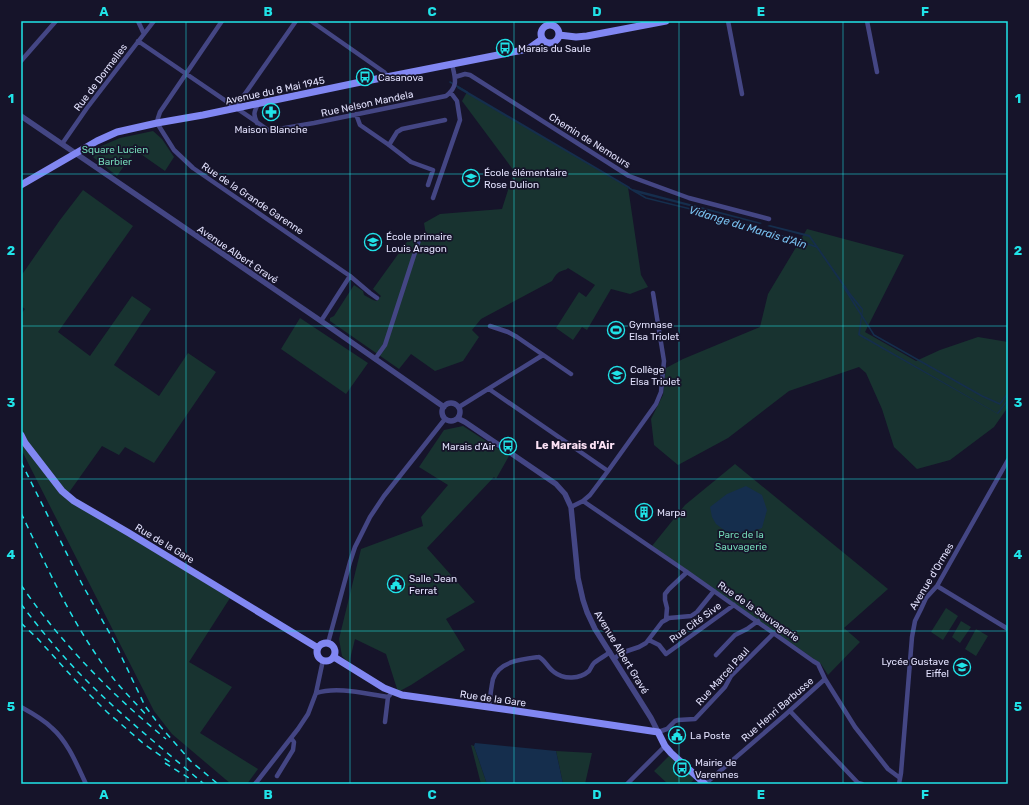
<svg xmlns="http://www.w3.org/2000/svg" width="1029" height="805" font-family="Rubik,sans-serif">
<rect width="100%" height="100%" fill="#16142a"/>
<path fill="#183330" d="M467,92L628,187L641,275L648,287L630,294L611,289L587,330L582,327L573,340L556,328L579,292L586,297L595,285L568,268C565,271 561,270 558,273C555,275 554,278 552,281L481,319L472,330L479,337L463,361L435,371L411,354L399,369L330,321V318L334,316L354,285L363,291L364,295L373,300L377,301L381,296L373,289L409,239L427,241L424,223L440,214L502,209L514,171L462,101Z
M153,131L162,139L174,157L165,171L135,150L117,176L89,154L99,147L120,138Z
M83,190L133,226L58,332L90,356L132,296L151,309L114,365L159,396L188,353L216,372L154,463L125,447L119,455L102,446L65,498L230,598L189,662L232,687L200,733L258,769L247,784H231L172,734L154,711L21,449V314L25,309L21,306V276L60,220Z
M807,229L904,255L865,332L916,361L940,350L978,337L1008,342V407L994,427L950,460L917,469L894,447L882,409L866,373L859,367L789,391L728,438L678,465L654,445L651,419L663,395L666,368L683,359L760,327L768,294Z
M300,318L368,363L346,394L281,349Z
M463,426L509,456L496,479L494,477L427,548L475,602L446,619L465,650L411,685L398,692L386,654L355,639L349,663L342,656L339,639L361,549L423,526L421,517L448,485L419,467L444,430Z
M735,464L888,589L844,628L860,642L828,675L821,664L652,546L685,505Z
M946,608L958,616L943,640L931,632Z
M961,621L971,627L960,643L952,637Z
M976,629L988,636L976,656L965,649Z
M471,745L474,746L487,784H481Z
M556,751L592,753L585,784H563Z
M669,756L694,779L690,784H668L654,771Z"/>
<path fill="#152e4d" d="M458,86L630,187V189L457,88Z
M633,189L762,223L760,224L634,192Z
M770,225L810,235L811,237L851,294L863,309L860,334L997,413L1008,399V401L998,414L858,335L862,310L850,296L809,237L767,226Z
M746,486L762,495L767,510L762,528L745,534L732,536L716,524L712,517L710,507L727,494Z
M475,743L556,751L563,784H487L474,746Z"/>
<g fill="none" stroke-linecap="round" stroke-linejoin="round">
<path stroke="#152e4d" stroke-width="1.5" d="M450,82L467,92
M629,188L646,198L727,218L817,247
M843,286L874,335L982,396L1000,404L1008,393"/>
<path stroke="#444684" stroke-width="4.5" d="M138,21L144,34
M222,21L160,112L158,118L157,123L174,150L193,168L350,276L370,293L377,298
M311,21L384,72L388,77
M548,21L549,24
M728,21L742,94
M867,21L877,72
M138,41L261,125L268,130H273L314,123L446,96C459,86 455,78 452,64
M21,61L56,21
M455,77L465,74L470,75L629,176L689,198L769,219
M235,108L296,21
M356,114L360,125L389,145L411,162L433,170L428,185
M257,123C253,114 254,112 258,104
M62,144L87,108L154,21
M389,145L397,132L402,129L445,120
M433,198L460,120L457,101L451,93
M321,321L350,276
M490,326L508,332L517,337L571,374
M375,359L385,345L419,240
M489,389L608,471
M459,407L543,355
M583,501L687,572L813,661L818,664L825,679L855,727L888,769L900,778
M571,507L583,501L590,495L608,471L656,404L661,392L664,361L653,293
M937,586L1008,629
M666,620L667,608L665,600V594L669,589L687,572
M649,640L659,645L666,654L734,605
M328,643L350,562L355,547L370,517L384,496L445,419
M716,655L735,635L747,629L758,621
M614,659L621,653L639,647L646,643L662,622L669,618L691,616L697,612L714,591
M316,693C338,686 366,694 388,697
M21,707C32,713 43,719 52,728C68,742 77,765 86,784
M489,707C490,698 491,688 493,679C499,661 523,659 539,657C545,660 548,668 554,672C564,680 580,679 589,671C591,668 592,665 594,663C599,659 605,656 610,652
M790,711L858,783L862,784
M385,722L388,697L390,695
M658,732L667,729L675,721L678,720L695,719L725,687L731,676L774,633
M277,776L293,750L294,742L291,738
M255,784L298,729L308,714L316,693L323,660
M627,784L665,746
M705,784L785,715L825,679
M899,784L901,773L912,637L915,621L921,609L926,598L937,586L1008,460"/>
<path stroke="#444684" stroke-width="5.5" d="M21,116L321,321L444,407
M442 412a9 9 0 1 1 18 0a9 9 0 1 1-18 0Z
M459,419L465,422L556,484L565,494L571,507L578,578L583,600L587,612L595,629L651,718L658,732"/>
<path stroke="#8187f2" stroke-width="7" d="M541 34a9 9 0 1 1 18 0a9 9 0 1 1-18 0Z
M559,35L576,37L587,36L666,21
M21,185L97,141L117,132L157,123L203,115L356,83L528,49L542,39
M21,435L25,443L62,491L74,501L129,533L318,648
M317 652a9 9 0 1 1 18 0a9 9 0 1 1-18 0Z
M334,657L384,688L402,695L510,710L658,732L665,746L671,753L705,784"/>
<path stroke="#20e3e8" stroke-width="1.5" stroke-dasharray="6 5" stroke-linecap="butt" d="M21,462L82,584L114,641L145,706L160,726L190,760
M21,513C46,565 70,619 104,666C117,685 133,700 148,717
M21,585C61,643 111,694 166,739
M21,604C39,628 59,652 80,674C119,714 162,748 204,784
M21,623L38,639L76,681L107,712L144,744L171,763
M187,758L218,784
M165,763L192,780"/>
</g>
<path fill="none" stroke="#20e3e8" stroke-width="1" stroke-opacity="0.55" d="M186,21V784M350,21V784M514,21V784M679,21V784M843,21V784M21,174H1008M21,326H1008M21,479H1008M21,631H1008"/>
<defs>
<g id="bus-ring" transform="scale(0.9)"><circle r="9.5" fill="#16142a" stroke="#20e3e8" stroke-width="1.5"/><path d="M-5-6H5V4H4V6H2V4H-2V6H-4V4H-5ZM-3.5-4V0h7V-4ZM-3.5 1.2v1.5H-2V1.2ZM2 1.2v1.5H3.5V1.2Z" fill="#20e3e8"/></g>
<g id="pharmacy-ring" transform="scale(0.9)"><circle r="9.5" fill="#16142a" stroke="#20e3e8" stroke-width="1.5"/><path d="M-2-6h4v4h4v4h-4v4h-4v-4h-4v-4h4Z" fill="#20e3e8"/></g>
<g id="school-ring" transform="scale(0.9)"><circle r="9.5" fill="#16142a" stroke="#20e3e8" stroke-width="1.5"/><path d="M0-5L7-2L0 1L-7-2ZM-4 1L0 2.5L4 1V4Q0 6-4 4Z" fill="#20e3e8"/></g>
<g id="stadium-ring" transform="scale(0.9)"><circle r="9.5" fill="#16142a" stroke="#20e3e8" stroke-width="1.5"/><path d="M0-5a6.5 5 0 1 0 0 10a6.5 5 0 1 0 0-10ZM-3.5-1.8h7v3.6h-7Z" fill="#20e3e8"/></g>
<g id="building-ring" transform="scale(0.9)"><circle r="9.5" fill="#16142a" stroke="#20e3e8" stroke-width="1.5"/><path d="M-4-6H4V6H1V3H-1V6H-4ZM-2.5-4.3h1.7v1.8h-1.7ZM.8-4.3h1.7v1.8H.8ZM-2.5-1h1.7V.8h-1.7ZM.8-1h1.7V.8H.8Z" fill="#20e3e8"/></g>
<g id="civic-ring" transform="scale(0.9)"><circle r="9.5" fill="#16142a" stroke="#20e3e8" stroke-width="1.5"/><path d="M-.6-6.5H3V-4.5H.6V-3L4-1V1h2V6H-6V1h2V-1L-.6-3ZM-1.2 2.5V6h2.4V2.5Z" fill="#20e3e8"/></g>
</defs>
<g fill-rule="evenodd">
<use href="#bus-ring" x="505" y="48"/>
<use href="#bus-ring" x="365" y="77"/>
<use href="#pharmacy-ring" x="271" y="112"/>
<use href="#school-ring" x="471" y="178"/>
<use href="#school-ring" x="373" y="242"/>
<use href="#stadium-ring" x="616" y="330"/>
<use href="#school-ring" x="617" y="375"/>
<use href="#bus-ring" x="508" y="446"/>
<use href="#building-ring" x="644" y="512"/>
<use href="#civic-ring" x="396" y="584"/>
<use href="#school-ring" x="962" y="667"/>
<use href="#civic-ring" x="677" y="735"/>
<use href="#bus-ring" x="682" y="768"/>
</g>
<g text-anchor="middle" stroke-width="3.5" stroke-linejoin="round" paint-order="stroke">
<g font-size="10" fill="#e1e0fc" stroke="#16142a" text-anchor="start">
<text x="518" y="52">Marais du Saule</text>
<text x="378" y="81">Casanova</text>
<text x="271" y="133" text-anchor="middle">Maison Blanche</text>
<text x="484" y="176">École élémentaire<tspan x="484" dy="12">Rose Dulion</tspan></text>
<text x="386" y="240">École primaire<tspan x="386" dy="12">Louis Aragon</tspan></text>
<text x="629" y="328">Gymnase<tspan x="629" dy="12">Elsa Triolet</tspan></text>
<text x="630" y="373">Collège<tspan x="630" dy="12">Elsa Triolet</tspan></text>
<text x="495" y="450" text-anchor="end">Marais d'Air</text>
<text x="657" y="516">Marpa</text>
<text x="409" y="582">Salle Jean<tspan x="409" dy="12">Ferrat</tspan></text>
<text x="949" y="665" text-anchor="end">Lycée Gustave<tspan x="949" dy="12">Eiffel</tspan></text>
<text x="690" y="739">La Poste</text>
<text x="695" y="766">Mairie de<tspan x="695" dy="12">Varennes</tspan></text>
</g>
<g font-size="10" fill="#e1e0fc" stroke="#16142a">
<text transform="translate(100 77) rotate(-53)" y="4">Rue de Dormelles</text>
<text transform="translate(275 90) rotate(-12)" y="4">Avenue du 8 Mai 1945</text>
<text transform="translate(367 103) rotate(-12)" y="4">Rue Nelson Mandela</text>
<text transform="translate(590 140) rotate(32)" y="4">Chemin de Nemours</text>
<text transform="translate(253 198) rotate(34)" y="4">Rue de la Grande Garenne</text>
<text transform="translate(238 254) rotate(34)" y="4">Avenue Albert Gravé</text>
<text transform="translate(165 543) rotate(31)" y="4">Rue de la Gare</text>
<text transform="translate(931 576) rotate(-59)" y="4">Avenue d'Ormes</text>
<text transform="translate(759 611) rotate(35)" y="4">Rue de la Sauvagerie</text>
<text transform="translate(695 622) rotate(-36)" y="4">Rue Cité Sive</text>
<text transform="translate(622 652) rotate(59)" y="4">Avenue Albert Gravé</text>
<text transform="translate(722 676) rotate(-48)" y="4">Rue Marcel Paul</text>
<text transform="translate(493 698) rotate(8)" y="4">Rue de la Gare</text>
<text transform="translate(777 709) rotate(-41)" y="4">Rue Henri Barbusse</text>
</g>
<g font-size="10" fill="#72d6b6" stroke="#16142a">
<text x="115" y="153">Square Lucien<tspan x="115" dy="12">Barbier</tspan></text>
<text x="741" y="538">Parc de la<tspan x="741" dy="12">Sauvagerie</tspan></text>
</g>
<g font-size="11" font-style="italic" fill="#79c2f1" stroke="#16142a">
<text transform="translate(748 227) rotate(17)" y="4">Vidange du Marais d'Ain</text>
</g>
<g font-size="11" font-weight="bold" fill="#fce2f5" stroke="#16142a">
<text x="575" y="449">Le Marais d'Air</text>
</g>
</g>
<rect width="1029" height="805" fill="none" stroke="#16142a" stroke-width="44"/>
<rect x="22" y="22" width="985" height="761" fill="none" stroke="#20e3e8" stroke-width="1.5"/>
<g font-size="13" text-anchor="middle" font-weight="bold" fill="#20e3e8">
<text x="104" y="16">A</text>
<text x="268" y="16">B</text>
<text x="432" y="16">C</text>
<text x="597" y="16">D</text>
<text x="761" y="16">E</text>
<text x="925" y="16">F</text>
<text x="11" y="103">1</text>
<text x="1018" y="103">1</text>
<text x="11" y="255">2</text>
<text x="1018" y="255">2</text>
<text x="11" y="407">3</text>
<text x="1018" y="407">3</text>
<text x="11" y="559">4</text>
<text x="1018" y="559">4</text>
<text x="11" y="711">5</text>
<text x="1018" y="711">5</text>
<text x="104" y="799">A</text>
<text x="268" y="799">B</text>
<text x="432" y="799">C</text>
<text x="597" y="799">D</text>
<text x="761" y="799">E</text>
<text x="925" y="799">F</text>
</g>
</svg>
